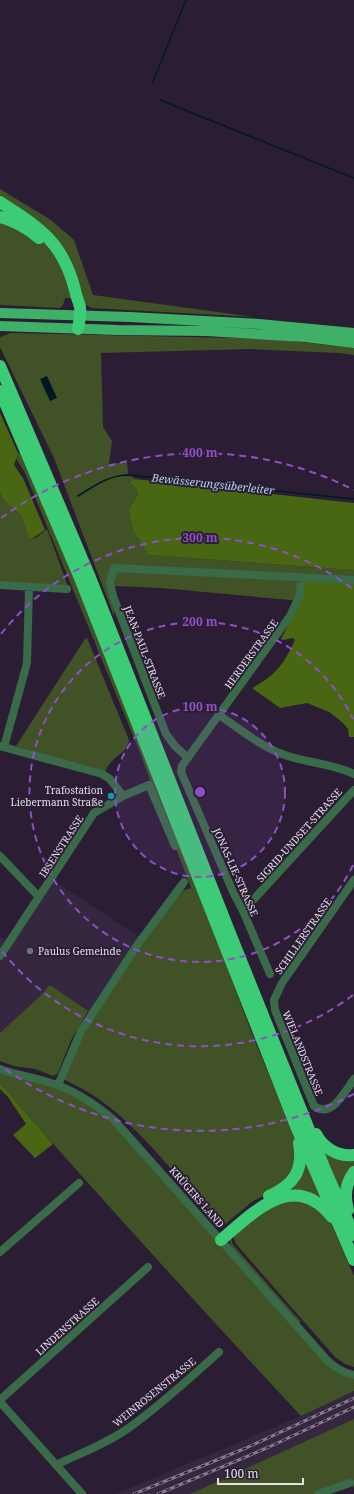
<svg xmlns="http://www.w3.org/2000/svg" width="354" height="1494" font-family="'Noto Serif',serif">
<rect width="100%" height="100%" fill="#2b1e34"/>
<path fill="#362741" d="M51,879L145,941L94,1016L50,985L39,997L0,1033V936L10,943Z
M354,1391V1419L190,1494H116L301,1416Z"/>
<path fill="#415326" d="M0,189L51,220L74,240L93,295L254,317L92,308L86,305L81,299L65,298L63,305L60,308L0,305Z
M11,333L273,339L354,348V355L339,353L251,349L101,353L103,427L112,441L109,464L127,462L128,474L135,479L129,482L136,489L138,495L149,555L354,570V581L301,601L161,588L115,586L114,616L54,458L0,347V337Z
M18,453H20L65,555L223,956L252,1034L297,1143L298,1163L278,1189L253,1201L224,1225L214,1219C179,1179 143,1131 100,1100C89,1092 77,1086 65,1080V1076L83,1032L145,941L182,891L191,888L137,745L26,475L16,458Z
M0,492L4,500L23,516L30,540L37,537L47,529L70,592L67,589L0,585Z
M87,638L129,740C128,751 118,754 111,762C108,765 106,770 104,773L16,746L85,639Z
M50,985L88,1011L71,1040L58,1073L53,1076L35,1069L14,1066L0,1061V1033L39,997Z
M0,1073L55,1087L85,1102L116,1125L332,1369L354,1379V1391L301,1416C199,1306 98,1196 0,1083Z
M321,1146L354,1158V1166L352,1169L343,1196Z
M303,1157L324,1203L311,1195L280,1193Z
M303,1199L329,1218L354,1276V1367L345,1364L335,1357L236,1244L232,1234L273,1204Z
M230,1236L233,1245L301,1322L298,1323L231,1246L229,1239Z
M354,1419V1488L349,1482L314,1494H190Z"/>
<path fill="#496713" d="M0,413L18,453L14,465L23,478L45,530L30,540L22,516L4,500L0,492Z
M135,479L354,503V570L149,555L134,531L129,510L138,495L136,489L129,482Z
M302,578L354,582V737H349L348,729L342,722L329,712L307,703L280,708L252,688C277,674 283,665 295,640L293,638L283,640L281,639L301,601Z
M0,1083L53,1144L35,1158L13,1135L26,1124L8,1097L0,1089Z"/>
<path fill="#011728" d="M47,376L57,398L50,401L40,379Z"/>
<g fill="none" stroke-linecap="round" stroke-linejoin="round">
<path stroke="#011728" stroke-width="1.5" d="M152,84L186,0
M160,100L354,178
M78,496C94,486 109,475 128,475L354,499"/>
<path stroke="#396b48" stroke-width="8" d="M0,585L67,589
M219,715C238,728 262,747 282,754C305,763 332,763 354,774
M0,746L102,774L110,779L123,796
M4,747L27,663L29,587
M188,758L175,746L166,734L113,596L110,583L114,568L354,580
M0,856L39,897
M354,880L282,983L274,1000L275,1010L314,1106C332,1119 345,1091 354,1079
M243,911L354,790
M0,956L94,813L123,796L149,785L175,846
M270,974L243,911L233,892L181,772L182,766L192,752L290,616L300,595L301,577
M0,1069C16,1075 32,1077 48,1082C73,1089 94,1103 114,1120L326,1359C334,1367 342,1373 354,1375
M58,1085L81,1031L138,944L184,882
M0,1252L79,1183
M0,1400L148,1267
M0,1402L82,1494
M56,1465C81,1453 108,1443 130,1427C161,1405 190,1378 219,1352
M318,1494L350,1483"/>
<path stroke="#3eb068" stroke-width="10" d="M0,313L130,317L259,324L354,333
M0,326L118,330L206,331L305,337L354,343"/>
<path stroke="#3ccc75" stroke-width="12" d="M0,202C39,227 63,242 75,290C76,296 79,302 80,307C81,314 79,322 78,329
M0,217C13,220 29,229 39,238
M0,366L89,575L229,931L326,1172L354,1235
M0,391L80,578L296,1126L354,1260
M316,1134C323,1148 338,1157 354,1155
M269,1196C294,1185 304,1170 299,1143
M348,1210C344,1196 345,1184 354,1172
M221,1240C254,1212 294,1169 332,1217"/>
<g stroke="#877c8f" stroke-width="3">
<path id="rail" d="M134,1494L246,1448L354,1398
M158,1494L269,1447L354,1407"/>
</g>
<use href="#rail" stroke="#2b1e34" stroke-width="1.5" stroke-dasharray="4.5" stroke-linecap="butt"/>
</g>
<circle cx="200" cy="792" r="85" fill="#904fc8" fill-opacity=".12"/>
<g fill="none" stroke="#904fc8" stroke-width="2" stroke-dasharray="7 5">
<circle cx="200" cy="792" r="85"/>
<path d="M353 865A170 170 0 1 1 353 719"/>
<path d="M353 995A254 254 0 0 1 1 950M1 634A254 254 0 0 1 353 589"/>
<path d="M354 1094A339 339 0 0 1 1 1066M1 518A339 339 0 0 1 354 490"/>
</g>
<circle fill="#0f9aa8" stroke="#2b1e34" stroke-width="1.5" cx="111" cy="796" r="4"/>
<circle fill="#6b7280" stroke="#2b1e34" stroke-width="1.5" cx="30" cy="951" r="4"/>
<g text-anchor="middle" stroke-width="4" stroke-linejoin="round" paint-order="stroke">
<g font-size="10" fill="#e5ddec" stroke="#2b1e34">
<text transform="translate(145 652) rotate(69)" y="4">JEAN-PAUL-STRASSE</text>
<text transform="translate(251 654) rotate(-54)" y="4">HERDERSTRASSE</text>
<text transform="translate(299 835) rotate(-48)" y="4">SIGRID-UNDSET-STRASSE</text>
<text transform="translate(61 846) rotate(-57)" y="4">IBSENSTRASSE</text>
<text transform="translate(236 872) rotate(66)" y="4">JONAS-LIE-STRASSE</text>
<text transform="translate(303 936) rotate(-55)" y="4">SCHILLERSTRASSE</text>
<text transform="translate(303 1053) rotate(68)" y="4">WIELANDSTRASSE</text>
<text transform="translate(197 1197) rotate(49)" y="4">KRÜGERS LAND</text>
<text transform="translate(67 1326) rotate(-42)" y="4">LINDENSTRASSE</text>
<text transform="translate(154 1392) rotate(-39)" y="4">WEINROSENSTRASSE</text>
</g>
<g font-size="10" fill="#e5ddec" stroke="#2b1e34" text-anchor="end">
<text x="103" y="794">Trafostation<tspan x="103" dy="12">Liebermann Straße</tspan></text>
<text x="38" y="955" text-anchor="start">Paulus Gemeinde</text>
</g>
<g font-size="11" font-style="italic" fill="#afd5f2" stroke="#2b1e34">
<text transform="translate(213 484) rotate(6)" y="4">Bewässerungsüberleiter</text>
</g>
</g>
<circle cx="200" cy="792" r="6" fill="#904fc8" stroke="#2b1e34" stroke-width="2"/>
<g font-size="12" text-anchor="middle" font-weight="bold" fill="#904fc8" stroke="#2b1e34" stroke-width="4" stroke-linejoin="round" paint-order="stroke">
<text x="200" y="457">400 m</text>
<text x="200" y="542">300 m</text>
<text x="200" y="626">200 m</text>
<text x="200" y="711">100 m</text>
</g>
<path d="M218 1478v6h85v-6" fill="none" stroke="#e5ddec" stroke-width="2"/>
<text x="224" y="1478" font-size="12" fill="#e5ddec" stroke="#2b1e34" stroke-width="3" paint-order="stroke">100 m</text>
</svg>
